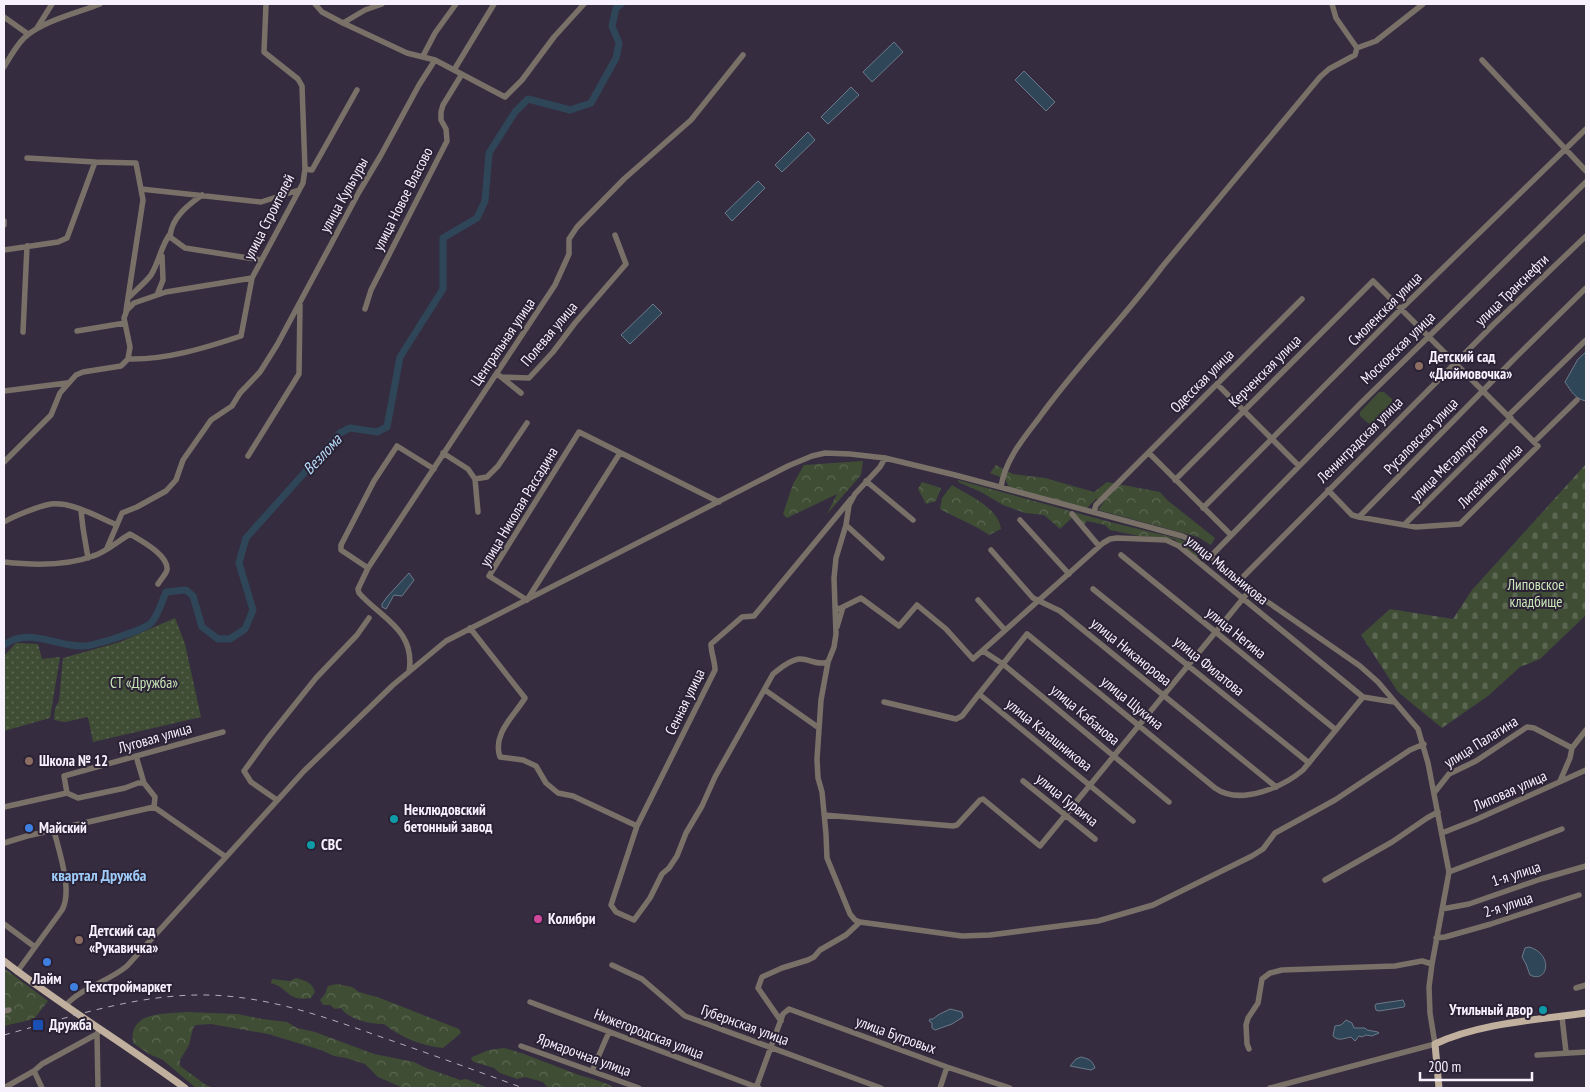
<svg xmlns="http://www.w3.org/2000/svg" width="1590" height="1092" font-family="'PT Sans Narrow',sans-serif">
<defs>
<pattern id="forest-crowns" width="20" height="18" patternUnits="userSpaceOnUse" patternTransform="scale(1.25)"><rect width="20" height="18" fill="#3f4d35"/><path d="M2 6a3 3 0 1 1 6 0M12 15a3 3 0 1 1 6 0" fill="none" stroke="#5c6753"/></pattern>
<pattern id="cemetery-stones" width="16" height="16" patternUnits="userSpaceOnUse" patternTransform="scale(1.25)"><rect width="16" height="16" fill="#3f4d35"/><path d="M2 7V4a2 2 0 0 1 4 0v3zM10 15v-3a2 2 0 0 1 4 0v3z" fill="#5c6753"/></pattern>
<pattern id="garden-dots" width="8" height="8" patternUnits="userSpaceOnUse" patternTransform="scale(1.25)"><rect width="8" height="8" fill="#3f4d35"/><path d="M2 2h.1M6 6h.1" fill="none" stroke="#5c6753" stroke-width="1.8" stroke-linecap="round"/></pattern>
</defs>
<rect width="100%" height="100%" fill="#352c40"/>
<path fill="url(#forest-crowns)" d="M863,461L861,475L827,514L837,494L787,518L783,514L793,484L804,465Z
M996,465L1013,474L1045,478L1094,492L1107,482L1160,492L1167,500L1215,538L1211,545L1198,537L1098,510L1105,500L1096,499L1087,508L1009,487L1005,479L990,473Z
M958,480L1110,522L1180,539L1190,545L1191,549L1198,555L1197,558L1174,539L1139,536L1110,530L1105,525L1087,521L1084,525L1073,517L1060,529L1044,515L1025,513L1003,505L981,492L958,482Z
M922,482L941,488L936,501L926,504L918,489Z
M952,485C968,495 999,508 1001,529L989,535C973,524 956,518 940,509L942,498Z
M4,968L48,1001L34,1019L4,1026L5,1008Z
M296,978C306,981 312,982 315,992L311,998C287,1002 289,988 271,983L272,979L290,981Z
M337,984L352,987L359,992L380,998L459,1029L461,1033L443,1048C422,1046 400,1037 384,1024C370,1024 349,1020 341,1008L335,1009L330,1005H323L320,1000L325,994L328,986Z
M187,1012L237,1014L262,1019L287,1022L297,1028L315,1032L374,1054L414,1062L426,1068L460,1080L466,1079L488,1088H432L422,1087L418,1088H403L378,1077L365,1064L346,1058L334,1056L321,1050L268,1034L211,1024L196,1025L193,1028L189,1045L180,1060V1066L206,1085L213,1088H196L163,1060L149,1054L133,1043C128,1011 165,1014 187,1012Z
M504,1048C527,1054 549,1064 571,1072C585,1078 602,1080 615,1088H548L543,1082L525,1077L517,1079L500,1073L494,1068L474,1062L471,1059L472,1057L489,1050Z"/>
<path fill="url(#cemetery-stones)" d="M1586,464V615L1540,659L1520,667L1488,696L1442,728L1398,692L1361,635L1390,609L1453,619L1472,590Z"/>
<path fill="#3f4d35" d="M1379,392H1384L1392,399V404L1372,424L1368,423L1360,416V412Z"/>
<path fill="url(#garden-dots)" d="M175,618L185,644L201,717L93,742L88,717L65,722L54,720L55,708L59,701L63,658L120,642Z
M16,643L38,644L42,659L60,657L50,718L4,731V656Z"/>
<path fill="#2f4658" stroke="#6b798a" d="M894,42L903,52L872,82L863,72Z
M1024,71L1055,102L1046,111L1015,80Z
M851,87L859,95L828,124L821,117Z
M808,132L815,140L782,172L775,165Z
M758,181L765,188L732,221L725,213Z
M653,304L662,313L630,344L621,335Z
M1586,352V401C1575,399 1571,391 1565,382L1578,359Z
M409,573L414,580L402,596L394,595L386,609L382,607V604L387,597Z
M1529,947C1554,954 1548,984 1530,975L1526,964L1522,957L1525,948Z
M1403,1000L1405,1005L1404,1007L1379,1011L1376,1010L1375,1006L1376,1004Z
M950,1009L962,1012L963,1017L952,1024L935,1030L932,1028V1023L929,1021L930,1019H933L938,1015Z
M1346,1020L1352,1023L1354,1028H1365L1367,1030L1378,1032L1379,1033L1372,1036L1366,1035L1362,1037L1359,1036L1355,1041L1351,1037C1344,1038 1339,1042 1333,1036L1335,1026L1341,1025Z
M1081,1057C1089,1059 1092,1060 1095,1068L1091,1070L1070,1066L1076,1059Z"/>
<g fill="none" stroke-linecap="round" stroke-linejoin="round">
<path stroke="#2f4658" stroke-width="7" d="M4,645C29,627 55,646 82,646C91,647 144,630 151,623C158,616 162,601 166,592L186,590L193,596L202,627L218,639H230L245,629L253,610L239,563L246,538L340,433L350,428L377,432L387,427L400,357L443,289V238L477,218L485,201L489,153L515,112L528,99L570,110L591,103L616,58L619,43L612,26L616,8L621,4"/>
<path stroke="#797168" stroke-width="5.5" d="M315,4L322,12L343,23L407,53L435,60L505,97L522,80L554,37L584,4
M4,17L28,34
M343,23L365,10L382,4
M37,28L52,4
M1357,48L1376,41L1423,4
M423,56L435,33L456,4
M1482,60L1586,171
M4,67C10,57 16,46 24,38C42,21 77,13 100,4
M454,70L494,4
M95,162L136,163L143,200L126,311
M305,169L312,170L357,90
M141,189L261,202L299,190
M202,195C188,205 171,218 170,237L185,248L261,260
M4,221V225
M4,250L58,242L67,238L95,162L27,158
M157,295L163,280L162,256
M128,298C135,291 145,283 151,275C159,262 161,246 170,234
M365,309L371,290L447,141L446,129L441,120V112L443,105L462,74
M77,331L125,323
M23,332L27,246
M128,359C166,360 205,348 241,336L252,278L303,183L305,169L302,86L298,79L264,52L266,4
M500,376L521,393
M501,377L529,378L553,352L575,323L626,264L615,235
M1217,384L1299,466
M4,391L67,383
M1508,416L1586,340
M1534,442L1577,400
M443,453L468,469L475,479L478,512
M620,453L527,600L489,576L579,432L719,502
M1149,453L1231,535
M248,456L299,374L300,304
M4,462L51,415L60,393L76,375L83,372L121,366L128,359L130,347L124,318L127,310L134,303L166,292L252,278
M475,479L487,477L498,466L527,423
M1175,480L1373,281L1538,446L1460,524L1416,527L1359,517L1352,515L1328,490
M866,481L913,520
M1001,487C1005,460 1023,439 1039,418C1077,365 1123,319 1162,267L1320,77L1329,69L1355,55L1357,48L1336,18L1332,4
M1203,508L1401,309L1586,129
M81,511L83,528L88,558
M1094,512L1096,505L1302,299
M1072,514L1099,546
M1359,517L1513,360L1586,288
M1020,520L1069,574
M4,522C14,516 39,506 51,504C73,502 98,517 117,525
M1405,524L1511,418
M846,525L882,558
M107,548L122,513L137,507L166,491L176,480L183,460L211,420L232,406L240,393L260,372L277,345L359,192L381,155L419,85L435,60
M991,550L1033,598L1060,611L1276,787
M1121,555L1336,730
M1211,556L1360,404L1586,182
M4,562C31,565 67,566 93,556C106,552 118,541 130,534C140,540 169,555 167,570C166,574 161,579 158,584
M368,568L341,550V545L374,481L397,446L434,469
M1239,581L1494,324L1586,236
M1093,589L1309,763
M978,600L1005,630
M835,607L839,609L861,598L899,626L917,605L946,629L973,659L1103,543L1110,539L1117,538L1166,540L1179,546L1363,697
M837,627L843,607
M470,628L525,698C514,716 492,734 500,757L523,760L536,766L546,783L558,793L573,796L637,826
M983,651L1003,664L1169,802
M828,662C817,666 809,658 799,659C790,660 779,669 773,674L715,777L702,806L686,833L677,856L669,868L662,874L650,898L634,920L616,912L611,905L637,826L715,670C715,661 711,653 711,644L742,617L754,616L851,499
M409,672C416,630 382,619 359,593L358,589L368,568L555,285L569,254V239L577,227L624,179L691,120L743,55
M765,690L819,728
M1363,697L1394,702
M884,702L956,719L962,716L979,694
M136,756L144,783L155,797L154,807
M1023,781L1095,839
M1560,781L1570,758L1572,748L1586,730
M67,793L64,776L223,732
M67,793L78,798L125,788L138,783H144
M1434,793L1449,774L1476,761L1527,727L1534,728L1572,748
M277,800L251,782L244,771L268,738L316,678L357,635L369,618
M4,807L67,793
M824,815L953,826L957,825L980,800L983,799L1040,846L1250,590
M1133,821L979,694L1027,634L1215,788C1240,806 1283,787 1303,770L1363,697
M1442,833L1475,820L1586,770
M4,843L27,836L154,807L226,857
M1449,872L1562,829
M1325,880L1392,842L1427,818L1438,812
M1442,909L1469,904L1541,879L1586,866
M860,922L855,920L850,914L827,858L826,834L822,792L818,778L817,759L821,700L828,662L834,647L836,634L834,578L836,558L846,525L849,505L855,494L880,467L885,458
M4,924L35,947
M1436,938L1445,937L1491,924L1579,895
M612,965L642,979L685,1016L881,1088
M17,972L62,910C73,891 59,851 54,831
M1576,988L1586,985
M530,1002L759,1088
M65,1006C82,987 108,982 127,966L304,771L393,685L446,641L788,466L812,456L825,453L850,454L885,458L955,475L1182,536L1193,541L1246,587L1360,666L1378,682L1418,729L1428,763L1449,872L1432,964L1429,987L1430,1013L1435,1044L1270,1088
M4,1011L9,1010
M1562,1017L1566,1052
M781,1021L758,988L762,977L782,968L808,960L814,957L820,950L846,935L860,922L962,936L990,935L1098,921L1153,905L1252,856L1263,849L1275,833L1335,800L1410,750L1424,744
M97,1034L98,1088
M521,1046L639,1088
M1249,1049L1247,1044L1246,1025L1248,1018L1258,1003L1262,979L1270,973L1282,970L1395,966L1422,961L1432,964
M1537,1055L1586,1052
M34,1071L42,1088
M592,1071L609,1032
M4,1088L34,1071L42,1064L97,1034L100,1029
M756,1088L783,1014L789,1009L947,1067L1010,1088
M940,1088L947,1067"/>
<path stroke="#c0b09d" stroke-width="7" d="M4,961C62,1006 125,1044 185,1088
M1439,1088L1435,1044C1479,1023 1537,1020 1586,1013"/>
<path stroke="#b2abba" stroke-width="1" stroke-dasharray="6 6" stroke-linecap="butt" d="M4,1035C67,1018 131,996 197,995C263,994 322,1016 384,1038C430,1054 477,1071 523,1088"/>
</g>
<g fill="#8d6e63" stroke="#2b2236" stroke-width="2">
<circle cx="1419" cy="366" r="5"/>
<circle cx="29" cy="761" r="5"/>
<circle cx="79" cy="940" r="5"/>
</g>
<g fill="#0f9aa8" stroke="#2b2236" stroke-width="2">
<circle cx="394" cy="819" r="5"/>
<circle cx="311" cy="845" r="5"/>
<circle cx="1543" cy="1010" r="5"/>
</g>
<g fill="#3f7fe0" stroke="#2b2236" stroke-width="2">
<circle cx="29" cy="828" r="5"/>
<circle cx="47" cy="962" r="5"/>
<circle cx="74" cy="987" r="5"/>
</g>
<circle fill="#d1479c" stroke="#2b2236" stroke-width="2" cx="538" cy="919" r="5"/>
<rect fill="#1a4fb4" stroke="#2b2236" stroke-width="2" x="32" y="1019" width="12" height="12" rx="2.5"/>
<g text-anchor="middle" stroke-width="4" stroke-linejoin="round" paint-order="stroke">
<g font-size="15" fill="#f7f1fe" stroke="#2b2236">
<text transform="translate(344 195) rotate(-61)" y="5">улица Культуры</text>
<text transform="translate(403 199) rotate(-63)" y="5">улица Новое Власово</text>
<text transform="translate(269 217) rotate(-63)" y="5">улица Строителей</text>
<text transform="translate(1512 290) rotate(-44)" y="5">улица Транснефти</text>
<text transform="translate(1385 309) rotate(-45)" y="5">Смоленская улица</text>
<text transform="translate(549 334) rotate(-50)" y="5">Полевая улица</text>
<text transform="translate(503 342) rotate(-56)" y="5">Центральная улица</text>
<text transform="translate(1398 348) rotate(-44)" y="5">Московская улица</text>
<text transform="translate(1265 371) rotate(-45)" y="5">Керченская улица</text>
<text transform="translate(1202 381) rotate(-45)" y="5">Одесская улица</text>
<text transform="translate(1421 436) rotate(-46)" y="5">Русаловская улица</text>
<text transform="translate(1360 440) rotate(-45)" y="5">Ленинградская улица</text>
<text transform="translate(1449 463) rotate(-45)" y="5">улица Металлургов</text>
<text transform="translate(1490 476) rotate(-45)" y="5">Литейная улица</text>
<text transform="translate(519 507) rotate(-59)" y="5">улица Николая Рассадина</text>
<text transform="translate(1227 570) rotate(39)" y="5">улица Мыльникова</text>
<text transform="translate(1236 633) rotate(39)" y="5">улица Негина</text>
<text transform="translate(1131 652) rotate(39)" y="5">улица Никанорова</text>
<text transform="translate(1209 666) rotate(39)" y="5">улица Филатова</text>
<text transform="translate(685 702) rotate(-64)" y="5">Сенная улица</text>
<text transform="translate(1132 703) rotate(39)" y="5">улица Щукина</text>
<text transform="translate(1085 715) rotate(40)" y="5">улица Кабанова</text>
<text transform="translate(1049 735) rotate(39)" y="5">улица Калашникова</text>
<text transform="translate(155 738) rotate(-16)" y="5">Луговая улица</text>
<text transform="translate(1481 742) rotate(-32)" y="5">улица Палагина</text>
<text transform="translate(1510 791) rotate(-24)" y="5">Липовая улица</text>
<text transform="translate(1067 800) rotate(39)" y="5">улица Гурвича</text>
<text transform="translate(1516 874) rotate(-18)" y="5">1-я улица</text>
<text transform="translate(1508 905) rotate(-18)" y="5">2-я улица</text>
<text transform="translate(745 1025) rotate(20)" y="5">Губернская улица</text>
<text transform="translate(649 1034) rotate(21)" y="5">Нижегородская улица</text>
<text transform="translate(896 1035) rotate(20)" y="5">улица Бугровых</text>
<text transform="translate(584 1055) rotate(20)" y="5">Ярмарочная улица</text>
</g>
<g font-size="15" font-weight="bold" fill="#f7f1fe" stroke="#2b2236" text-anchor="start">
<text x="1429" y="362">Детский сад<tspan x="1429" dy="17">«Дюймовочка»</tspan></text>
<text x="39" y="766">Школа № 12</text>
<text x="404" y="815">Неклюдовский<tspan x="404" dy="17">бетонный завод</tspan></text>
<text x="39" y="833">Майский</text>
<text x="321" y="850">СВС</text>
<text x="548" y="924">Колибри</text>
<text x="89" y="936">Детский сад<tspan x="89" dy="17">«Рукавичка»</tspan></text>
<text x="47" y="984" text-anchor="middle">Лайм</text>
<text x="84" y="992">Техстроймаркет</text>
<text x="1533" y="1015" text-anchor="end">Утильный двор</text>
<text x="49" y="1030">Дружба</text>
</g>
<g font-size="15" fill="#cae8b7" stroke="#2b2236">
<text x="1536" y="590">Липовское<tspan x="1536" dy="17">кладбище</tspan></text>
<text x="144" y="688">СТ «Дружба»</text>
</g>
<g font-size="16" font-style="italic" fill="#b4dbf8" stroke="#2b2236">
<text transform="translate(322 454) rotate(-47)" y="6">Везлома</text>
</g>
<g font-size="16" font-weight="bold" fill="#9eccf9" stroke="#2b2236">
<text x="99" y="881">квартал Дружба</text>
</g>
</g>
<rect width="1590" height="1092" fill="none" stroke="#f7f1fe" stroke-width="10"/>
<path d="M1420 1072v8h112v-8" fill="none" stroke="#f7f1fe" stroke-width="2.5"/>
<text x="1428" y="1072" font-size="15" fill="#f7f1fe" stroke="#2b2236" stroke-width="4" paint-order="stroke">200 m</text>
</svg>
